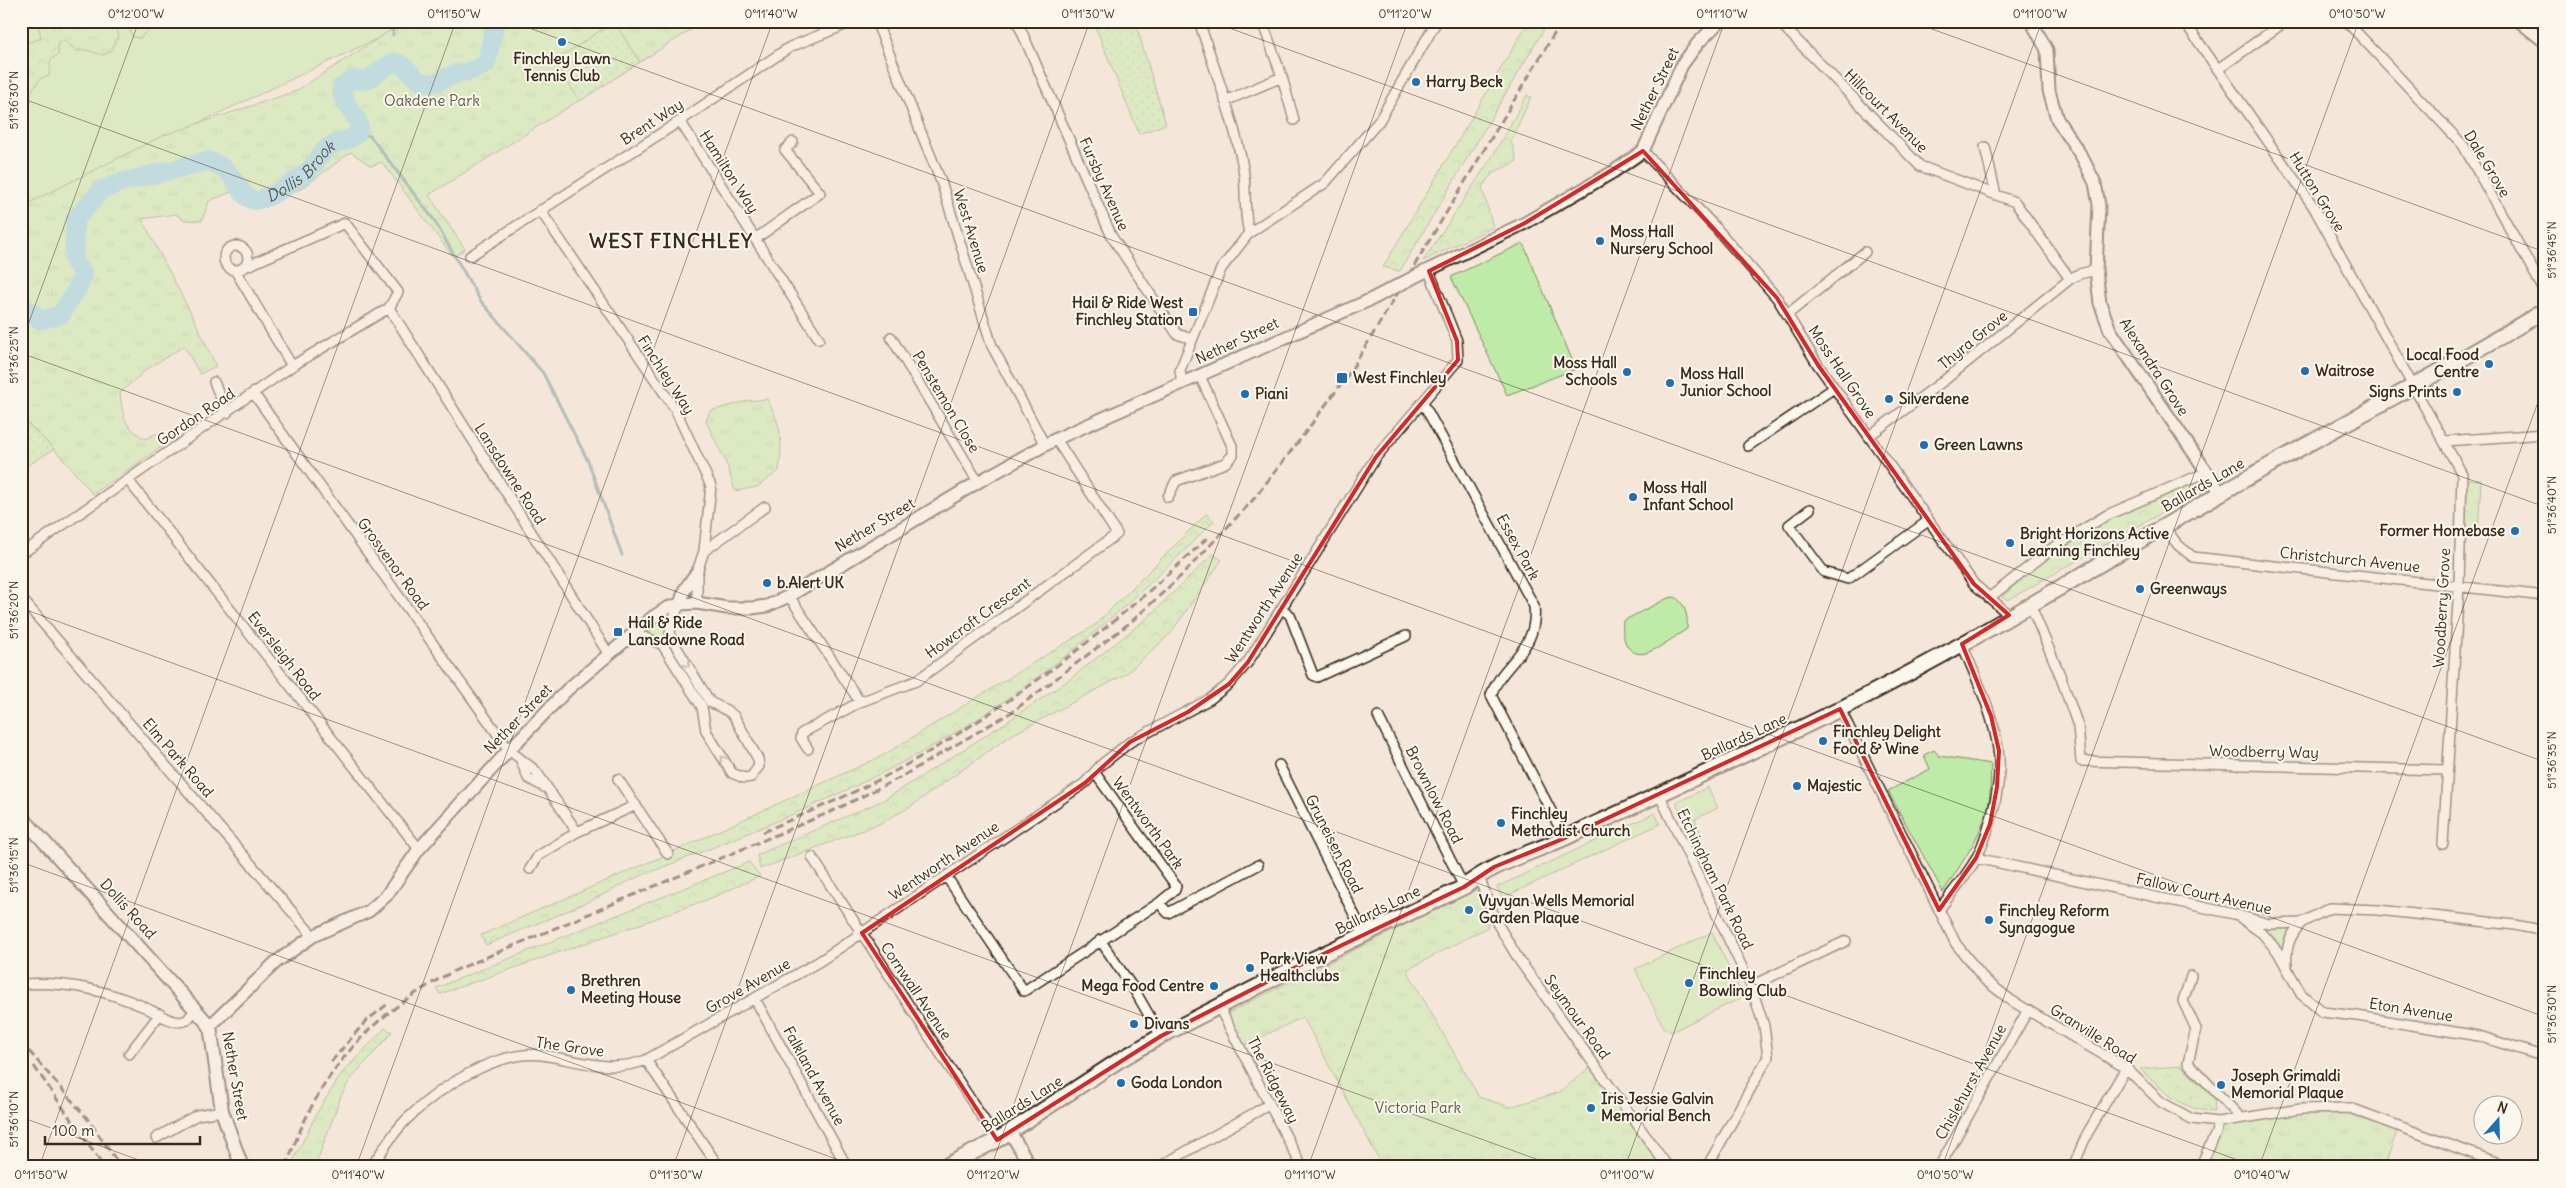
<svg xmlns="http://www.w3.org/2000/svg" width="2566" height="1188" font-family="Delius,sans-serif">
<defs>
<pattern id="forest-crowns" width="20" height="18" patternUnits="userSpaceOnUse" patternTransform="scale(1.25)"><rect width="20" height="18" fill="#beeba8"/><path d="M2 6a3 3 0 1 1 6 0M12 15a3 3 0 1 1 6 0" fill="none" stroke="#a4ca90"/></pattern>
<pattern id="park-tufts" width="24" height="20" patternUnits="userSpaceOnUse" patternTransform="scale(1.25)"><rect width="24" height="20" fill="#beeba8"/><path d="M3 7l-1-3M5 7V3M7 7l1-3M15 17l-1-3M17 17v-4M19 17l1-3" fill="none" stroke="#a4ca90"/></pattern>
<pattern id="garden-dots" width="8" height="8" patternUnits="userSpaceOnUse" patternTransform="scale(1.25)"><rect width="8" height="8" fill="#beeba8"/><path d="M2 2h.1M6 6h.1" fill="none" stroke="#a4ca90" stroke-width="1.8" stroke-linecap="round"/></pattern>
</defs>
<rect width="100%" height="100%" fill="#f4e7d9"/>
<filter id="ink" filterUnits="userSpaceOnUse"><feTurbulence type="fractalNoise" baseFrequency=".02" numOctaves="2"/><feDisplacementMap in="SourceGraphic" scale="10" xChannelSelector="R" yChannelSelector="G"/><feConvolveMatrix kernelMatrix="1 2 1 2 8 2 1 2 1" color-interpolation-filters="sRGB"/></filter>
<g filter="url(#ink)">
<path fill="#beeba8" stroke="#7c8a63" d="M21,21H405L387,34L21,207Z
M1523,243L1576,369L1507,395L1451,277Z
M1675,597C1686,604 1688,617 1687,629C1675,636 1662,647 1649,652C1627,660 1621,637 1623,621L1668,598Z
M666,617L669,620L667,640L664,641L647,634Z
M1934,750L1939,756L1991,764C1990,776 1991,790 1989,802C1982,836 1961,864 1943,892L1888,791L1930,769L1924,755Z
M1708,787L1718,808L1695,819L1700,831L1691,835L1676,803Z
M1655,813L1660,824L1502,898L1497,887Z
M2260,926L2276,930L2290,928L2282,949L2274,937Z
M1712,932L1743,997L1671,1032L1664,1028L1635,969Z"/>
<path fill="url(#forest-crowns)" stroke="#7c8a63" d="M42,21H117L115,25L119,35L111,51L103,55L87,50L77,51L65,41H58V55L51,59L49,76L41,78L30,93L31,103L21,113V52L27,43L41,38L39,28Z
M119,21H157L140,38L133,37L127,25Z
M1529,21H1549L1400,271L1383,267Z
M1527,95L1531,97L1511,141L1517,161L1493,173L1482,187L1493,227L1423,261L1492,157Z
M2466,479L2481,480L2478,536H2464Z
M2193,484L2204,485V489L2008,600L2002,597C2059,541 2119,511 2193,484Z
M1206,514L1214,521C1131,605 1041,684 938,743C843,797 740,837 638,877C622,884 608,893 592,900C557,916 521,930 486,945L481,935L668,854L882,756L1095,625Z
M1213,554L1222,560L1170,634L1126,674L1010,736L910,807L879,824L760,869L757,855L884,800L1002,725L1066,682L1145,620Z
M749,862L760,876L714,897L643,923L440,994L436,988Z
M385,1028L392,1032L350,1080L341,1096L315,1167H290L318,1111L342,1073Z
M2181,1066L2215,1099L2214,1112C2183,1110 2161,1090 2140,1069Z"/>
<path fill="url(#park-tufts)" stroke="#7c8a63" d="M405,21H705L429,195L465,249L453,257L382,162L371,166L351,152L301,189L255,208L234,191L209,201L202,221L183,220L176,214L142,219L195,321L216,366L200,374L184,346L147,369L120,393C123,417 123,425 145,439L162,431L170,441L93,494L54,449L21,417V207L164,135L296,91Z
M767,399C782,427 783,440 779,471L757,487L735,491L727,465L706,421L710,411L747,401Z
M1477,889L1488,927L1407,970L1479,1097L1510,1107L1560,1092L1595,1063L1668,1167H1383L1303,1017L1247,1044L1243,1043L1228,1013Z
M2350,1108L2399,1126L2384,1167H2200L2221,1122Z"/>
<path fill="url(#garden-dots)" stroke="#7c8a63" d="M1093,21H1135L1166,124L1139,134Z
M614,22L640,62L580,101L554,61Z
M21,417L54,449L21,470Z"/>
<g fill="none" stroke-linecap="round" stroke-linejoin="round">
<path stroke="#688c97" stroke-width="3" d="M392,21L393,35
M357,133L370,136L434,220L480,300L543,373L588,461L622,555"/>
<path stroke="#86cde7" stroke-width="19" id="s1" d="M21,304L40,320L61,315C68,301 80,288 83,273L74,261L75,220L101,190L118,183L208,161C237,168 237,196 253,200C265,203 297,180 307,172C315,164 321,152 330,146C338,141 356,141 359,129C361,118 342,106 341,88L352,80H367L393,62C407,64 411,78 422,82C436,87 444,77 456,74C469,71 474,71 486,64L496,21"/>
<g stroke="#3b2a1e" stroke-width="12">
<path id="minor" d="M876,21L942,184L992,346L1045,445
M1017,21L1112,237L1177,334L1192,339
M1199,21C1214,69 1234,118 1243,168C1247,190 1243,211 1249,233
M1262,21L1282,77L1294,120
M1778,21L1920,166L2015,202L2070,279
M2184,21L2313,206L2462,474L2459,586L2443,844
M2346,21L2463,145L2545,292
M2218,69L2286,21
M1225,101L1282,77
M680,121L819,339
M1985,147L1996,195
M1643,151L1716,228L1777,298L1818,365L1974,584L2009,615
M540,210L675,409L711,486L704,551L697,572V603
M755,239L820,193L785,150L793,142
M224 258a12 12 0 1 1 24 0a12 12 0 1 1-24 0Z
M470,256L680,121L790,47L855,21
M245,267L345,223L398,292L389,308
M235,270L292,366
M389,308L608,653
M1788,314L1865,252
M891,337L978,482
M214,382L227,413
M1182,384L1180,370L1221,269L1249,233L1325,183L1379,121L1437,21
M254,394L509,750L536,771L577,832L636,805
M1423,403L1534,606C1539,651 1503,661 1491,695L1565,838
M1869,436L1946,379L2070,279L2079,274L2096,270
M2445,441L2545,434
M1748,446L1834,388
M128,480L419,849
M1168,497L1176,481L1225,463L1233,455V448L1200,376
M1810,509L1789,525L1824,572L1848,579L1928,521
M2164,527L2178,545L2193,557L2545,596
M704,551L765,507
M21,554L292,366L389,308
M789,596L860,702L916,681L1117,534L1056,439
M21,598L313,936
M1989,598L2054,547L2107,515L2207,472
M2030,604L2060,675L2078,726L2081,761L2446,770
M1282,609L1290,615L1313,675L1317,677L1406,636
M630,636L643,637L662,644L702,707L706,731L732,773L744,778L751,777L759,766L758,759L734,716L728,711L710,702L671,638C668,626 675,615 680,604
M1840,709L1956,944L1985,980L2012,1001L2126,1068L2161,1102L2192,1119L2218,1122L2301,1109L2350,1108L2509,1167
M1378,716L1464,887
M808,749L801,738L802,733L860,702
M521,761L528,778L544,787
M1279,765L1364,934
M618,779L668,854
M1659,794L1751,986L1764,1026L1768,1057L1707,1167
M812,857L997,1140
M1976,858L2234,914L2269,924L2301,923L2330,908L2378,910L2515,925L2545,931
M530,869L538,856L577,832
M1478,875L1497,923L1519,960L1668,1167
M946,876L1024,991L1159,903L1175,890L1176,886L1095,773
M1159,903L1168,913L1258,865
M1939,910C1951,893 1967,876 1977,857C1991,828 2003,781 1998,749C1993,712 1976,678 1962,644
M2241,918L2262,933L2278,952L2301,994L2322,1012L2357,1016L2479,1036L2545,1057
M1100,940L1135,991L1161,1036
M2287,965C2285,947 2290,936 2301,923
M2191,976L2183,1001L2196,1029L2188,1063L2241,1118
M21,984C64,981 103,989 142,1006C155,1011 174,1027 187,1020L196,1009
M1751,986L1846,941
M755,999L847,1167
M1219,1007L1302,1167
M129,1054L160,1014
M646,1060L820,961L1085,783L1101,765L1130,742L1210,699L1229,684L1248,662L1376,457L1458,360L1457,341L1429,271
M156,1138L197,1115L222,1111
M371,1167C383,1150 393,1132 408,1118C440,1087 496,1050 542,1055C577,1060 612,1074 646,1060L719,1167
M1159,1167L1270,1104
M1939,1167L2028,1010
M2073,1167L2087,1134L2126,1068
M2200,1167L2216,1133L2218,1122"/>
</g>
<g stroke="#3b2a1e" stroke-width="15">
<path id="tertiary" d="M2031,21L2047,50L2049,91L2057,119L2082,157L2095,183L2099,205L2096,270L2100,303L2110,330L2221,493
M2519,21L2545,42
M1420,274L1525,223L1613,172L1643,151L1682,65L1698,43L1720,21
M680,604L685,589L697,572
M210,1026L276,962L313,936L369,911L386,896L419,849L509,750L568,689L653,617L667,608L680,604L697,603L727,608H752L767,606L789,596L978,482L1056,439L1372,299
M1010,1132L1031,1167"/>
</g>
<g stroke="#3b2a1e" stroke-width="16">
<path id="secondary" d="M21,816L210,1026L222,1111L242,1167"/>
</g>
<g stroke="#3b2a1e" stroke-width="18">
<path id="primary" d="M944,1167L997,1140L1118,1061L1161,1036L1294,968L1464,887C1494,862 1533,853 1569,836C1658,795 1748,754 1836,711C1969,645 2095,566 2223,492C2329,430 2440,375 2545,310"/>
</g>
<use href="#minor" stroke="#fbf7ec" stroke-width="9"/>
<use href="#tertiary" stroke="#fbf7ec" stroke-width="11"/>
<use href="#secondary" stroke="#fbf7ec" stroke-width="12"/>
<use href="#primary" stroke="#fbf7ec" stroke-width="14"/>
<path stroke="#3b2a1e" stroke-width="3" stroke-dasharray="8 4" stroke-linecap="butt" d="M763,832C808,812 854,794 897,770C1006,710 1119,623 1208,537
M21,1042L87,1118L121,1167
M331,1062L365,1022L389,1003
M34,1066L104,1167
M286,1167C318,1073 368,1015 456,970L835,810L899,778L1012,712L1131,622L1182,575L1252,501L1299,441L1350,372L1562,21"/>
<g stroke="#3b2a1e" stroke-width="15" stroke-linecap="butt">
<path id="tertiary-bridge" d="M1372,299L1420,274"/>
</g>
<use href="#tertiary-bridge" stroke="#fbf7ec" stroke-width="11"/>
</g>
<defs><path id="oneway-chevron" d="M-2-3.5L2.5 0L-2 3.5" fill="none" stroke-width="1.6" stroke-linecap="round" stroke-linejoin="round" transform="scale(1.25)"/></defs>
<g stroke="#9b9085">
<use href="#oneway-chevron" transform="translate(687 664) rotate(58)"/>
<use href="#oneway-chevron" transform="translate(723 759) rotate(-122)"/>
</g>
</g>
<path d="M0 0H2566V1188H0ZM1643,151L1777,298L1818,365L1974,584L2009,615L1962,644L1991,716L1999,751L1997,787L1990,824L1976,858L1939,910L1840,709L1565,838L1494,867L1464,887L1294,968L1161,1036L997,1140L862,933L1085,783L1130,742L1188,712L1229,684L1248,662L1376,457L1458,360L1457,341L1429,271L1525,223Z" fill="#f4e7d9" fill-opacity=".55" fill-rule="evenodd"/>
<path fill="none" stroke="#d62828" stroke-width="4" stroke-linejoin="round" d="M1643,151L1777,298L1818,365L1974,584L2009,615L1962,644L1991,716L1999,751L1997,787L1990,824L1976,858L1939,910L1840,709L1565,838L1494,867L1464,887L1294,968L1161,1036L997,1140L862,933L1085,783L1130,742L1188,712L1229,684L1248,662L1376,457L1458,360L1457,341L1429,271L1525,223Z"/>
<path fill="none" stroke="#3b2a1e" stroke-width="1" stroke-opacity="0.45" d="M510,21L2545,762M1210,21L2545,507M1910,21L2545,252M21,98L2545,1017M21,344L139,21M21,353L2257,1167M21,608L1558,1167M21,862L858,1167M21,1117L158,1167M39,1167L456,21M356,1167L773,21M673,1167L1090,21M991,1167L1408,21M1308,1167L1725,21M1625,1167L2042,21M1942,1167L2359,21M2259,1167L2545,383"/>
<g fill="#1f6fb2" stroke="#fbf7ec" stroke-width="2">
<circle cx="562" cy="42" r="5"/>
<circle cx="1416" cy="82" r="5"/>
<circle cx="1600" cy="241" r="5"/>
<rect x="1188" y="307" width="10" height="10" rx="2.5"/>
<circle cx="2489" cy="364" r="5"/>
<circle cx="2305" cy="371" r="5"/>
<circle cx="1627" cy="372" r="5"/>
<rect x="1336" y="372" width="12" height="12" rx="2.5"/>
<circle cx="1670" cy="383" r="5"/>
<circle cx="2457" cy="392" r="5"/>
<circle cx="1245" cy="394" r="5"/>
<circle cx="1889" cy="399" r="5"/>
<circle cx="1924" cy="445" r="5"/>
<circle cx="1633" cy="497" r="5"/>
<circle cx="2515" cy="531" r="5"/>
<circle cx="2010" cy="543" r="5"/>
<circle cx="767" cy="583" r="5"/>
<circle cx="2140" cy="589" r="5"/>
<rect x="613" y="627" width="10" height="10" rx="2.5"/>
<circle cx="1823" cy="741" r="5"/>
<circle cx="1797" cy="786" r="5"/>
<circle cx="1501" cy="823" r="5"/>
<circle cx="1469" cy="910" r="5"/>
<circle cx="1989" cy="920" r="5"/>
<circle cx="1250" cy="968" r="5"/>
<circle cx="1689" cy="983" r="5"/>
<circle cx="1214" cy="986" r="5"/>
<circle cx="571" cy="990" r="5"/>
<circle cx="1134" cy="1024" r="5"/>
<circle cx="1121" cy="1083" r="5"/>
<circle cx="2221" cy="1085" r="5"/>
<circle cx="1591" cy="1108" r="5"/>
</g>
<g text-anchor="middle" stroke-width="4" stroke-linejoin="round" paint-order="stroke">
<g font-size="15" font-weight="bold" fill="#3b2a1e" stroke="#fbf7ec" text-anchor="start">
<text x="562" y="64" text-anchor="middle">Finchley Lawn<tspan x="562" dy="17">Tennis Club</tspan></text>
<text x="1426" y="87">Harry Beck</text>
<text x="1610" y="237">Moss Hall<tspan x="1610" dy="17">Nursery School</tspan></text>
<text x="1183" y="308" text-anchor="end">Hail &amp; Ride West<tspan x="1183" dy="17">Finchley Station</tspan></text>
<text x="2479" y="360" text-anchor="end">Local Food<tspan x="2479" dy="17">Centre</tspan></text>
<text x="1617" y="368" text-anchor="end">Moss Hall<tspan x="1617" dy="17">Schools</tspan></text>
<text x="2315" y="376">Waitrose</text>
<text x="1680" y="379">Moss Hall<tspan x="1680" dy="17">Junior School</tspan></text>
<text x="1353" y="383">West Finchley</text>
<text x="2447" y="397" text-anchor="end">Signs Prints</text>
<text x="1255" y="399">Piani</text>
<text x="1899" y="404">Silverdene</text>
<text x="1934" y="450">Green Lawns</text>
<text x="1643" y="493">Moss Hall<tspan x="1643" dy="17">Infant School</tspan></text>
<text x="2505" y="536" text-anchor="end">Former Homebase</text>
<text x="2020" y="539">Bright Horizons Active<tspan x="2020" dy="17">Learning Finchley</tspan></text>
<text x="777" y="588">b.Alert UK</text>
<text x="2150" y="594">Greenways</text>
<text x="628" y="628">Hail &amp; Ride<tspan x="628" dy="17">Lansdowne Road</tspan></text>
<text x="1833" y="737">Finchley Delight<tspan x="1833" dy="17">Food &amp; Wine</tspan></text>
<text x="1807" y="791">Majestic</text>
<text x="1511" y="819">Finchley<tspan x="1511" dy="17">Methodist Church</tspan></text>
<text x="1479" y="906">Vyvyan Wells Memorial<tspan x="1479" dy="17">Garden Plaque</tspan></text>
<text x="1999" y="916">Finchley Reform<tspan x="1999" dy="17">Synagogue</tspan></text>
<text x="1260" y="964">Park View<tspan x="1260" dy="17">Healthclubs</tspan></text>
<text x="1699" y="979">Finchley<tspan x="1699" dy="17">Bowling Club</tspan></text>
<text x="581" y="986">Brethren<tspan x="581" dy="17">Meeting House</tspan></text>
<text x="1204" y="991" text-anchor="end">Mega Food Centre</text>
<text x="1144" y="1029">Divans</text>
<text x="2231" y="1081">Joseph Grimaldi<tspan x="2231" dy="17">Memorial Plaque</tspan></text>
<text x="1131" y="1088">Goda London</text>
<text x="1601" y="1104">Iris Jessie Galvin<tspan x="1601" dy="17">Memorial Bench</tspan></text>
</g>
<g font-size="15" fill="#3b2a1e" stroke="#fbf7ec">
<text transform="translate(1655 89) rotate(-64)" y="5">Nether Street</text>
<text transform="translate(1886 111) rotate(45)" y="5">Hillcourt Avenue</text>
<text transform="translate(652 122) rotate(-33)" y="5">Brent Way</text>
<text transform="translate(2487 164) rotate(59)" y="5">Dale Grove</text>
<text transform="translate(729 172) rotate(57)" y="5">Hamilton Way</text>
<text transform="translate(1104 184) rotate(66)" y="5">Fursby Avenue</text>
<text transform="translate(2317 192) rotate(58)" y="5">Hutton Grove</text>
<text transform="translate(971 231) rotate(73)" y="5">West Avenue</text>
<text transform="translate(1973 340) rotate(-39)" y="5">Thyra Grove</text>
<text transform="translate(1237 341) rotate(-25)" y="5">Nether Street</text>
<text transform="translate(2154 367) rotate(57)" y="5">Alexandra Grove</text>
<text transform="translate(1842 372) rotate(56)" y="5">Moss Hall Grove</text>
<text transform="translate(666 375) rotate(57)" y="5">Finchley Way</text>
<text transform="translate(946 402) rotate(59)" y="5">Penstemon Close</text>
<text transform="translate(196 417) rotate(-34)" y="5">Gordon Road</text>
<text transform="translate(510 474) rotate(57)" y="5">Lansdowne Road</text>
<text transform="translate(2203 485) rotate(-30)" y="5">Ballards Lane</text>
<text transform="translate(875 525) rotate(-31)" y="5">Nether Street</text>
<text transform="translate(1518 547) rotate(61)" y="5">Essex Park</text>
<text transform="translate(2350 560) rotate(6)" y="5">Christchurch Avenue</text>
<text transform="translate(393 564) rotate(54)" y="5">Grosvenor Road</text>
<text transform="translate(1264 608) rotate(-57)" y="5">Wentworth Avenue</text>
<text transform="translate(2442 608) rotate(-87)" y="5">Woodberry Grove</text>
<text transform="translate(978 618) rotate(-36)" y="5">Howcroft Crescent</text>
<text transform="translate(284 656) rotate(52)" y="5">Eversleigh Road</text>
<text transform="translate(518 719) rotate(-46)" y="5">Nether Street</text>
<text transform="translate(1744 737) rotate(-25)" y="5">Ballards Lane</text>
<text transform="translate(2264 752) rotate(1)" y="5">Woodberry Way</text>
<text transform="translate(178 758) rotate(49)" y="5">Elm Park Road</text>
<text transform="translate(1434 795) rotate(63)" y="5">Brownlow Road</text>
<text transform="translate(1148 823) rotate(54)" y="5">Wentworth Park</text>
<text transform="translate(1334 844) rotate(63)" y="5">Gruneisen Road</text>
<text transform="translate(944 861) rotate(-34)" y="5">Wentworth Avenue</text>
<text transform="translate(1715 879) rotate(64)" y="5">Etchingham Park Road</text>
<text transform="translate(2204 894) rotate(13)" y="5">Fallow Court Avenue</text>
<text transform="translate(128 909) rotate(48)" y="5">Dollis Road</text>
<text transform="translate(1378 910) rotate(-26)" y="5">Ballards Lane</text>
<text transform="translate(748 986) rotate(-30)" y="5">Grove Avenue</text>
<text transform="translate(916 991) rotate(56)" y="5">Cornwall Avenue</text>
<text transform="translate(2411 1010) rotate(9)" y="5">Eton Avenue</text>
<text transform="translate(1577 1017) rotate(54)" y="5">Seymour Road</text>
<text transform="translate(2093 1034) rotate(32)" y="5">Granville Road</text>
<text transform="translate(570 1047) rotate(8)" y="5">The Grove</text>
<text transform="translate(235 1076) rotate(80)" y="5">Nether Street</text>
<text transform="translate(814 1076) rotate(61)" y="5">Falkland Avenue</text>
<text transform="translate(1273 1080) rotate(63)" y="5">The Ridgeway</text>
<text transform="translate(1971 1082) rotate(-61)" y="5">Chislehurst Avenue</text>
<text transform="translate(1022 1104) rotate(-32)" y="5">Ballards Lane</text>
</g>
<g font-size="15" fill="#5c5a40" stroke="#fbf7ec">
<text x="432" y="106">Oakdene Park</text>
<text x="1418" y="1113">Victoria Park</text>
</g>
<g font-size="16" font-style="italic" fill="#525b5a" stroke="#fbf7ec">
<text dy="6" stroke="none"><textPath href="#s1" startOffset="419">Dollis Brook</textPath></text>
</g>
<g font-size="20" font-weight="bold" letter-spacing="1" fill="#3b2a1e" stroke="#fbf7ec">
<text x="671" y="248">WEST FINCHLEY</text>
</g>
</g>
<rect width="2566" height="1188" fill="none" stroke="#fbf7ec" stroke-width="55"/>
<g transform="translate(2498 1120) rotate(20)"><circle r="24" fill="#fbf7ec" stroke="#aea59a"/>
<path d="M0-4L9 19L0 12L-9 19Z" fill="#1f6fb2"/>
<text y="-8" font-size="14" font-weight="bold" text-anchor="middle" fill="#3b2a1e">N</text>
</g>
<path d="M45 1136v8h155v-8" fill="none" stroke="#3b2a1e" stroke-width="2.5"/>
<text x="52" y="1136" font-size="15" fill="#3b2a1e" stroke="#fbf7ec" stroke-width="4" paint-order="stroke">100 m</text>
<rect x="28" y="28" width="2510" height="1132" fill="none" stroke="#3b2a1e" stroke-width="2"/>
<g font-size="12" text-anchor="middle" fill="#3b2a1e">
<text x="136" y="18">0°12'00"W</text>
<text x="454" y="18">0°11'50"W</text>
<text x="771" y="18">0°11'40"W</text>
<text x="1088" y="18">0°11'30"W</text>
<text x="1405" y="18">0°11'20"W</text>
<text x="1722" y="18">0°11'10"W</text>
<text x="2040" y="18">0°11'00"W</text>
<text x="2357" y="18">0°10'50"W</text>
<text transform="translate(14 100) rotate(-90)" y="4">51°36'30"N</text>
<text transform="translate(2552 250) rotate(-90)" y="4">51°36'45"N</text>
<text transform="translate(14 355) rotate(-90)" y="4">51°36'25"N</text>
<text transform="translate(2552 505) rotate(-90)" y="4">51°36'40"N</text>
<text transform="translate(14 610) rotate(-90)" y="4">51°36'20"N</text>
<text transform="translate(2552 760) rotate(-90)" y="4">51°36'35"N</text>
<text transform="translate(14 865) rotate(-90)" y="4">51°36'15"N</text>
<text transform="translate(2552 1014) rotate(-90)" y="4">51°36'30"N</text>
<text transform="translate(14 1119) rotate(-90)" y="4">51°36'10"N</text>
<text x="41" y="1179">0°11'50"W</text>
<text x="358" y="1179">0°11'40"W</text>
<text x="676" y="1179">0°11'30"W</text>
<text x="993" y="1179">0°11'20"W</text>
<text x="1310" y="1179">0°11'10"W</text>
<text x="1627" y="1179">0°11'00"W</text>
<text x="1945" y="1179">0°10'50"W</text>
<text x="2262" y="1179">0°10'40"W</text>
</g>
</svg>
